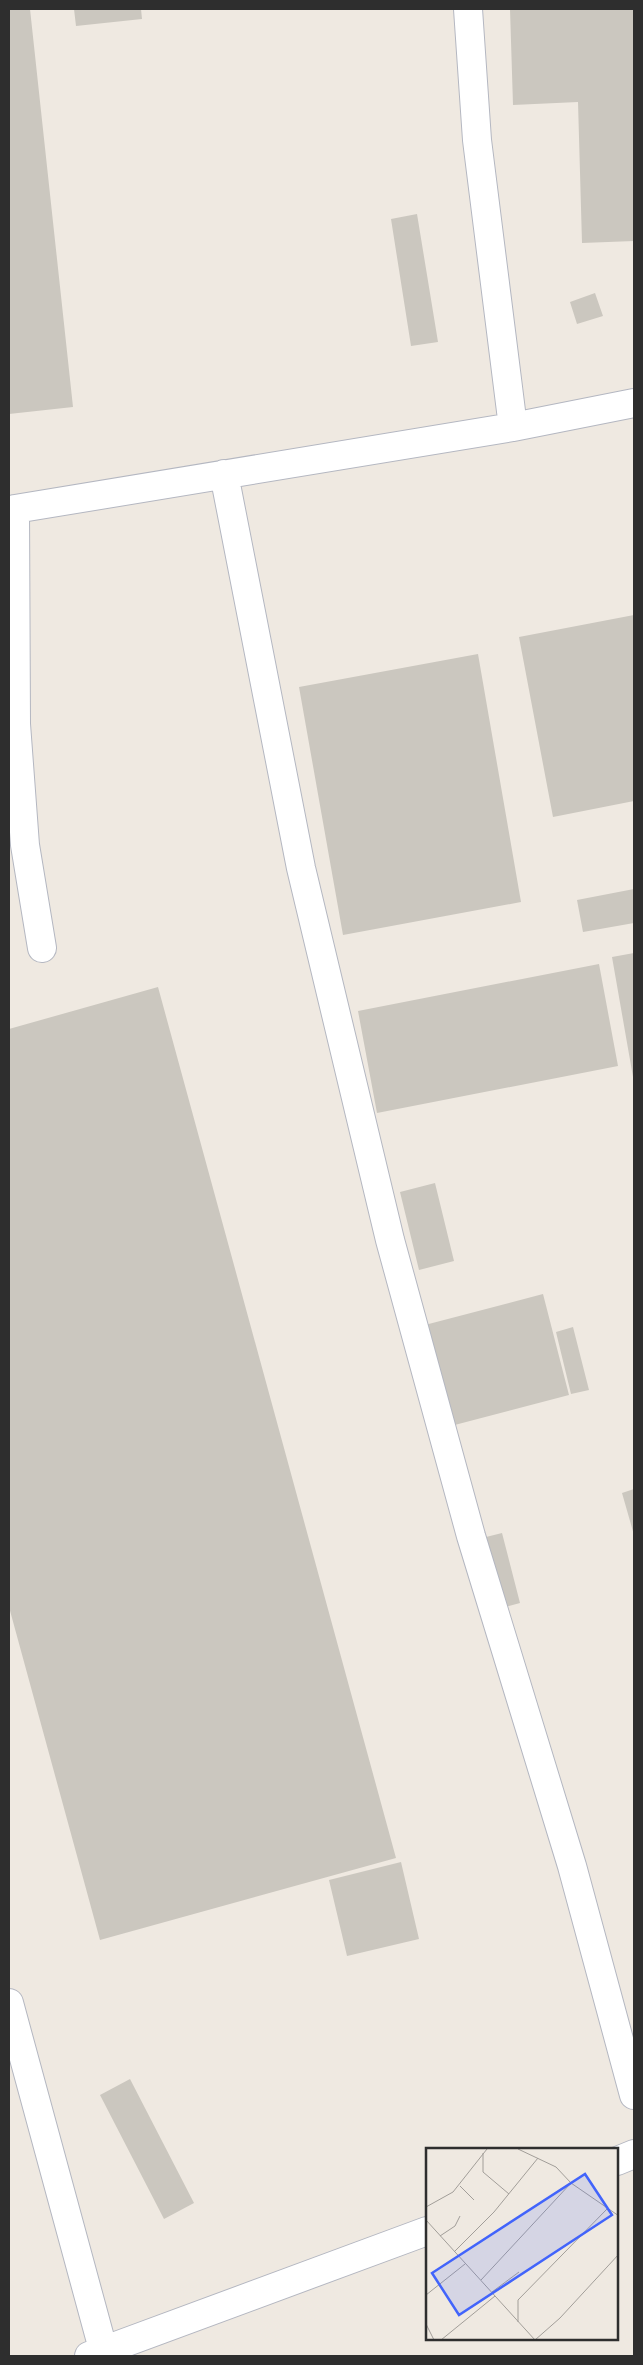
<svg xmlns="http://www.w3.org/2000/svg" width="643" height="2365" font-family="Helvetica,sans-serif">
<rect width="100%" height="100%" fill="#efe9e1"/>
<path fill="#cbc7bf" d="M9,9H30L73,407L9,414Z
M74,9H141L142,19L76,26Z
M510,9H634V241L582,243L578,102L513,105Z
M417,214L438,342L411,346L391,219Z
M595,293L603,316L577,324L570,302Z
M634,615V801L553,817L519,637Z
M478,654L521,902L343,935L299,687Z
M634,889V923L583,932L577,900Z
M634,953V1077H633L612,957Z
M599,964L618,1066L377,1113L358,1011Z
M158,987L396,1858L100,1940L9,1607V1029Z
M435,1183L454,1261L419,1270L400,1192Z
M543,1294L569,1395L447,1427L421,1326Z
M573,1327L589,1390L571,1394L556,1332Z
M634,1489V1535L622,1493Z
M502,1533L520,1603L501,1608L482,1538Z
M401,1862L419,1939L347,1956L329,1880Z
M130,2079L194,2203L164,2219L100,2095Z"/>
<g fill="none" stroke-linecap="round" stroke-linejoin="round">
<g stroke="#b4b7c1" stroke-width="30">
<path id="minor" d="M468,9L477,140L513,427
M224,474L301,868L390,1240L471,1536L572,1866L634,2095
M15,509L16,724L25,845L42,948
M9,510L513,427L634,403
M9,2003L103,2349
M617,2161L634,2154
M89,2356L427,2231"/>
</g>
<use href="#minor" stroke="#fff" stroke-width="28"/>
</g>
<g transform="translate(426 2148)">
<rect width="192" height="192" fill="#efe9e1"/>
<path fill="none" stroke="#a29e99" stroke-width="1" d="M92,1L130,19L145,35L193,68M57,5V24L83,46M34,38L48,52M0,59L27,44L61,1M0,72L109,192M14,88L29,78L34,68M28,104L68,64L112,10M55,132L145,35M66,144L93,124M0,147L39,116M92,174V152L181,61M0,176L8,192M15,192L69,148M109,192L134,170L193,106"/>
<path fill="#4264fb" fill-opacity="0.15" stroke="#4264fb" stroke-width="2.5" d="M159,26L186,67L33,167L6,125Z"/>
<rect width="192" height="192" fill="none" stroke="#2e2e2e" stroke-width="2.5"/>
</g>
<rect width="643" height="2365" fill="none" stroke="#2e2e2e" stroke-width="20"/>
</svg>
